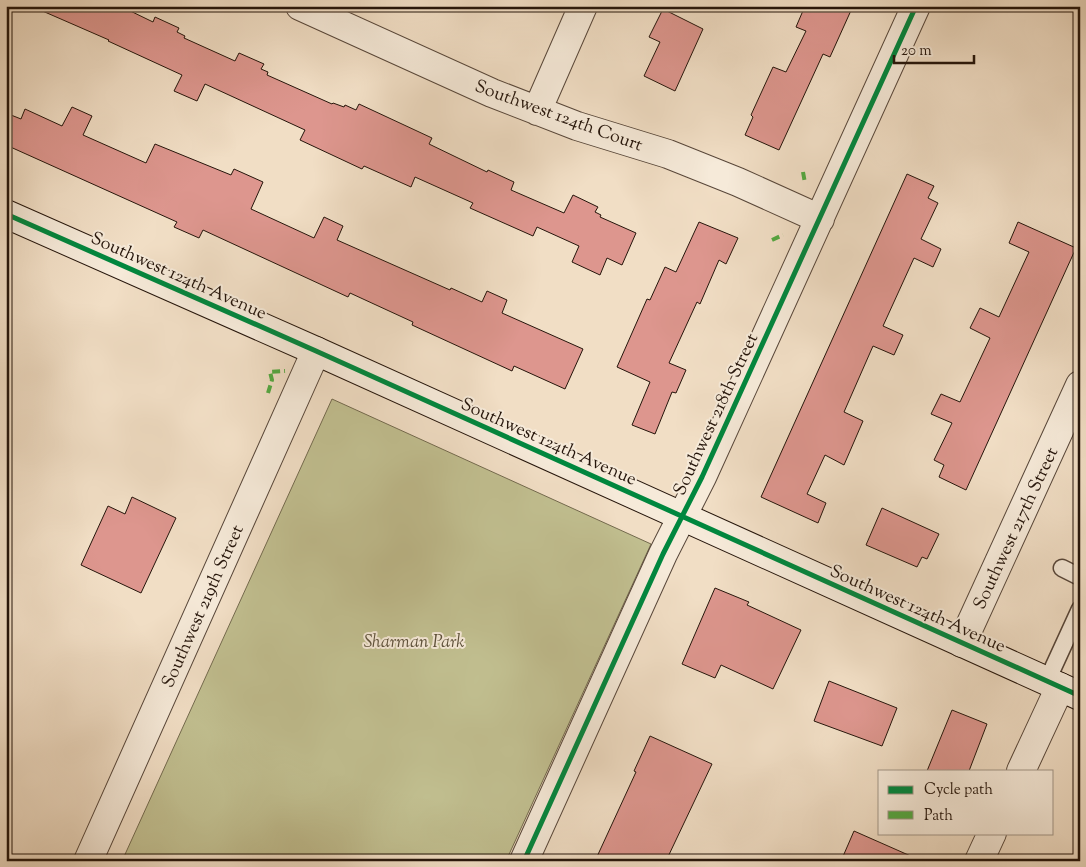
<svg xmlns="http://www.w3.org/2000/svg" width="1086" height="867" font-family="'Sorts Mill Goudy',serif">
<rect width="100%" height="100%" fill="#f1dec5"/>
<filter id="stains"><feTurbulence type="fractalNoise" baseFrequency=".004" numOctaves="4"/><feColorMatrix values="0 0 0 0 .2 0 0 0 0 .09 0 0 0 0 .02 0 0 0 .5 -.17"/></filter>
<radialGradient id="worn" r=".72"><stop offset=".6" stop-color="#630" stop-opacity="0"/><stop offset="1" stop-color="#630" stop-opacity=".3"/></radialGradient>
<path fill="#c1bf90" stroke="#736a4e" d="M332,399L651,544L506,861H122Z"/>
<path fill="#dd968e" stroke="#25150b" d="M31,6H120L153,22L155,17L179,28L177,32L185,36L184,38L235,61L239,53L264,64L261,69L268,72L267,75L332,104L333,103L344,107L345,105L356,110L359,104L432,138L429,144L487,172L488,170L514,182L511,190L564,213L573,195L598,207L595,212L601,215L600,217L636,233L622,265L607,258L600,275L572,262L579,246L537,227L533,236L470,208L473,203L415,177L411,187L364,166L362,169L300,140L305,130L205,84L197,101L174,91L182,75L108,41L109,40Z
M805,6H853L830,57L823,54L779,150L745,135L753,117L751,115L773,67L786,72L806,31L796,27Z
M663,9L703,29L675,91L644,76L660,42L649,37Z
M72,107L92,116L83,135L146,163L155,144L231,175L234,169L263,182L251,209L314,238L324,217L343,226L337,240L450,290L451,288L482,302L487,291L507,300L502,313L583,349L565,389L514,366L512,371L412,325L413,322L350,293L348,297L203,230L199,238L174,227L177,222L6,145V113L21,119L25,109L62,126Z
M907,174L934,186L928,198L938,203L921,239L941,249L933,267L914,258L883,326L903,335L894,355L873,346L844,412L863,421L844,465L825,455L807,494L826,503L818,523L761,497Z
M699,222L738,238L726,264L719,260L700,304L697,302L669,363L686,370L676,393L672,392L655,434L632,425L650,382L617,367L647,299L650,300L665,267L676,272Z
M1018,222L1076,248L966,490L939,477L944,465L934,460L952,423L931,414L941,394L960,402L990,338L970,328L980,308L999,317L1029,252L1009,243Z
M132,497L176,518L141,593L81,565L108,506L125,514Z
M882,508L939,534L927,559L922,557L917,567L866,545Z
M715,588L749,602L747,605L801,630L773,689L721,665L715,678L682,664Z
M829,681L897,708L882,746L814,721Z
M952,710L987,724L969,771H927Z
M650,736L712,764L666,861H595L636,772L634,771Z
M854,831L922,861H841Z"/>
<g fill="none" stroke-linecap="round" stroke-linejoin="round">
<g stroke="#58473a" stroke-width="19">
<path id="lane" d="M1062,568L1080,577
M1047,681L1080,609"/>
</g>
<g stroke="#58473a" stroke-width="30">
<path id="street" d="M300,6L492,93L577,126L668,154L738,182L820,219
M537,111L583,6
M962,643L1080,385
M1021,771L1060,687
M88,861L316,351
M524,861L663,554L702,477L916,6
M979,861L992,833"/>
</g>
<g stroke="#25150b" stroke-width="30">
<path id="secondary" d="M6,214L316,351L1080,696"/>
</g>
<use href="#lane" stroke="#f6ead9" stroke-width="16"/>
<use href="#street" stroke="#f6ead9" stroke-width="28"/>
<use href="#secondary" stroke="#f6ead9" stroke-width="28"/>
<path stroke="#53a941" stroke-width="4" stroke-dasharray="8 4" stroke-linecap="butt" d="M803,172L805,183
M772,240L783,235
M268,393L272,380L270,372L285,371"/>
<g stroke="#f6ead9" stroke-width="8">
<path id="cycleway" d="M6,214L316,351L1080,696
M524,861L663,554L702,477L916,6"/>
</g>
<use href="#cycleway" stroke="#00873e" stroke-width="5"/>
</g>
<g text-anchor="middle" stroke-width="4" stroke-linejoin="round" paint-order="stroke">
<g font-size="18" fill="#25150b" stroke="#f6ead9">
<text transform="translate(559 115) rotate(20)" y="6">Southwest 124th Court</text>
<text transform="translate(179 275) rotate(24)" y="6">Southwest 124th Avenue</text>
<text transform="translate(715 414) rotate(-65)" y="6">Southwest 218th Street</text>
<text transform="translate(549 441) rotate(24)" y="6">Southwest 124th Avenue</text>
<text transform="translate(1015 528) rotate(-65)" y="6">Southwest 217th Street</text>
<text transform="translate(202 606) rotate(-66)" y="6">Southwest 219th Street</text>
<text transform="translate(918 608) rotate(24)" y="6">Southwest 124th Avenue</text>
</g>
<g font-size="18" font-style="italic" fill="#5c503a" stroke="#f6ead9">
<text x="414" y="647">Sharman Park</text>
</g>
</g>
<rect width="1086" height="867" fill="none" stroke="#f1dec5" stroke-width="25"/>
<rect x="8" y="8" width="1071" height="852" fill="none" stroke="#25150b" stroke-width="2.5"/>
<rect x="12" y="12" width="1061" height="842" fill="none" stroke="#25150b"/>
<rect x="878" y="770" width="175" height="65" fill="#f6ead9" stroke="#a29587"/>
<rect x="888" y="786" width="25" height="8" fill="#00873e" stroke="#a29587"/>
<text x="924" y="794" font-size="15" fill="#25150b">Cycle path</text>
<rect x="888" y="811" width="25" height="8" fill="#53a941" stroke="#a29587"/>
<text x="924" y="820" font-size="15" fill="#25150b">Path</text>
<path d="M894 55v8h80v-8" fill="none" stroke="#25150b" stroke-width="2.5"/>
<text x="901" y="55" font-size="15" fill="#25150b" stroke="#f6ead9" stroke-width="4" paint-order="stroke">20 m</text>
<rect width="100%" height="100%" filter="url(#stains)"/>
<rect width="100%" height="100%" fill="url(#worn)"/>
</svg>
